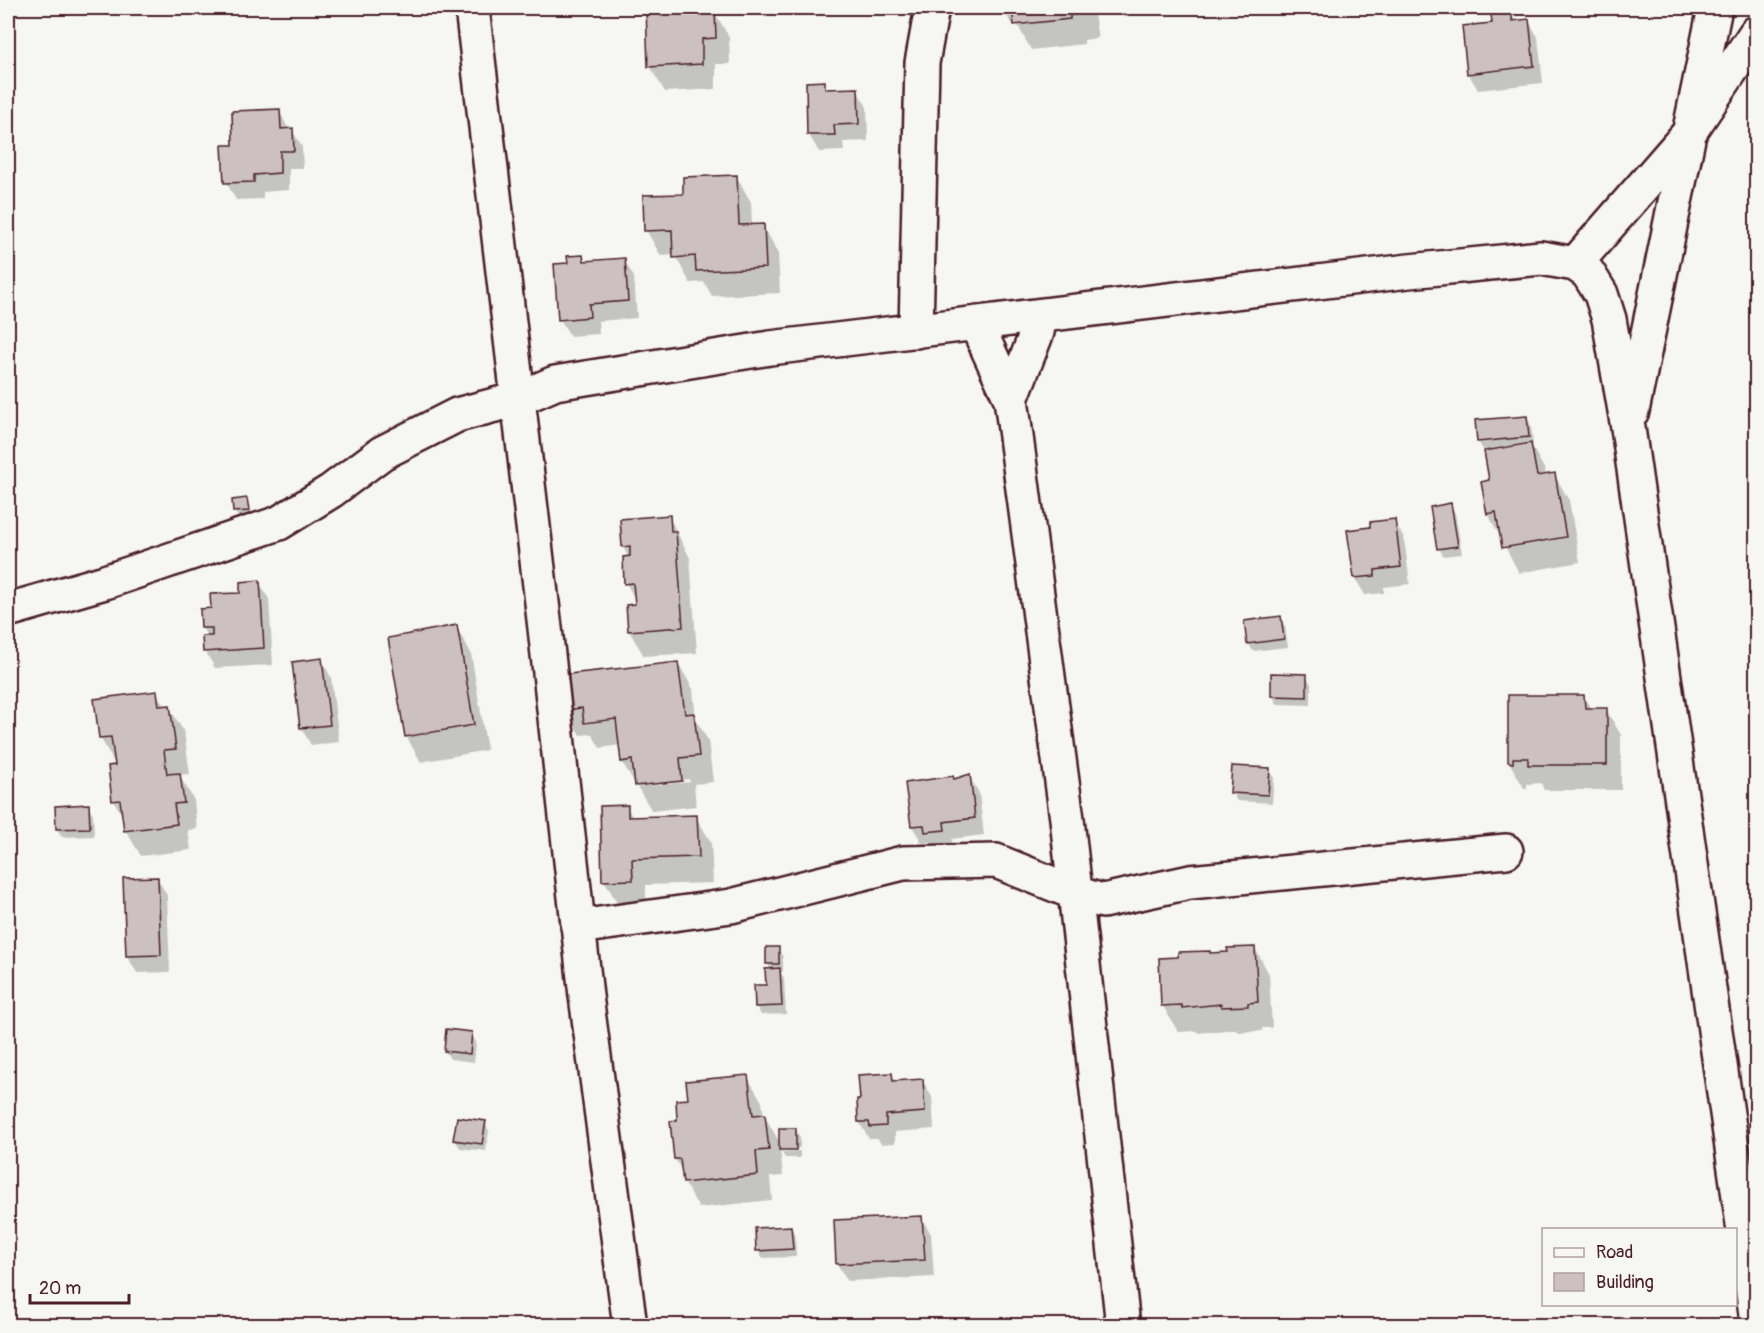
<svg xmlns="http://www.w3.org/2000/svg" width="1764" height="1333" font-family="Pangolin,sans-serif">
<rect width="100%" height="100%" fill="#f6f6f2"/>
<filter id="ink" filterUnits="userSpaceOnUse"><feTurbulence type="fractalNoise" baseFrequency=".0167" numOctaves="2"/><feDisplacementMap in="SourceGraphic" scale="12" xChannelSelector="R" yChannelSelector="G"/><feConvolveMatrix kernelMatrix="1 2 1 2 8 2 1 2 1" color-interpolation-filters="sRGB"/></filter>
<g filter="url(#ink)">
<path fill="#0003" fill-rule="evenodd" d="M648,8H712V11H714L729,37L730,64H716V89L665,92L650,67Z
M1002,8H1093L1098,38L1084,40V44L1031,50L1016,22L1011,23Z
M1511,13L1516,22L1528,20L1538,37L1543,83L1478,90L1468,73L1494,24Z
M824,83L828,90H857L867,107L868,141L843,142L844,151L819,152L809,135Z
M279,110L289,130H292L302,147L303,168H289V190L263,192V199L236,200L226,182L234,146Z
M736,176L751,202L752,226H763L778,252L780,293L712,296L704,282L690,283L675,255L661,256L646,230L685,195Z
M582,257L586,263L624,260L634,277L637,318L598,321L599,334L570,336L560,319L570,264Z
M1526,417L1531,425L1533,445H1531L1545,470L1546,476L1554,474L1569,500L1580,562L1519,573L1488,514L1483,483L1491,482L1493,449L1483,450L1478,441Z
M246,499L251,507L252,519L240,520L235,512L233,501Z
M1451,505L1455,513L1462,554L1443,556L1439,548Z
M669,517L690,558L697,653L644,656L629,631L636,606V601L626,583L629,558L623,547L621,520Z
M1394,521L1404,538L1410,584L1384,587V593L1365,595L1355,578L1349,531L1371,528Z
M259,582L269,599L273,665L215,668L205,651L208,637L202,628L212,610L242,594Z
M1280,618L1285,626L1288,647L1253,651L1248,643Z
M456,627L471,653L487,750L421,762L406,736Z
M321,659L331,677L339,742L311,745L301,728Z
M678,663L693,689L696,720L708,740L713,782L694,784L696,806L652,811L622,762L620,745L600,748L592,734L580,735L565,709ZM689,779L690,782L646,786L643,784Z
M1306,676L1311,684V705L1277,704L1272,695Z
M156,693L165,707H169L184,732L190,774L179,775L194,800L197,829L188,830L191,850L141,856L126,831L124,819L114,801L116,766L100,737Z
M1509,696H1584L1591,709H1606L1621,735V790H1544L1541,783L1527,784V788H1524L1509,762Z
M1269,770L1274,778L1272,803L1237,801L1232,793Z
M969,776L979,793L984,835L952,839L953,847L937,849L933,842L922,843L912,826L907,784L954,781Z
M88,806L93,814L94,836L62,837L57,829Z
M627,807L633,818L696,817L711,842L713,883L646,885V905L619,906L604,880Z
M157,878L167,895L170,972L137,973L127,956Z
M1255,948L1269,974L1272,1028H1262V1031L1237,1032L1236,1029L1198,1033L1197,1031L1178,1032L1163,1006L1160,960Z
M778,949L783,957V972H780L784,978L786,1014L761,1015L757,1007L768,986L771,970L768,964Z
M471,1034L476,1042L474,1062L450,1059L445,1051Z
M891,1074L896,1082L922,1080L932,1097L934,1129L895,1132V1143L881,1144L878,1139H869L859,1122Z
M747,1076L762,1102L764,1115L780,1143L795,1129L800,1137V1148H782V1152L800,1151V1158H785L780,1149L783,1176L770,1177L772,1200L699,1208L684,1182L683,1173L675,1159L679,1122L689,1100Z
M485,1123L489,1131L486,1151L460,1148L455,1139Z
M921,1217L931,1234L934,1277L847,1281L837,1264Z
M791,1227L795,1235L796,1257L762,1258L758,1250Z"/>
<path fill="#ccc1c0" stroke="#4a1f2b" stroke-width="1.5" d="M646,8H698V11L715,10L716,38L702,39V64L648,67Z
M1012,8H1084V13L1070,15V19L1014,25Z
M1512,11V21L1529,19L1534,66L1467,74L1462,26L1492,23L1491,14Z
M825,81V89L858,88L859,124L834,125L835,135H807L806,82Z
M280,109L281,129L293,128L294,151H280V173L254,175V182L224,183L222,145H233L232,111Z
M737,175L739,225L764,224L766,268L696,271L695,256L673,258L672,230L644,231L643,195L683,194V177Z
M583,255L584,261L625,258L628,301L589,304L590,317L558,320L554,264L568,263L567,256Z
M1527,416L1529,437L1477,442L1475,420Z
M1531,443L1537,476L1555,473L1566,537L1502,548L1496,512L1487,514L1481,482L1489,480L1484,451Z
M247,498L249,511L233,512L232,500Z
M1451,503L1458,546L1437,549L1430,507Z
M670,515L671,531H676L683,627L628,631L626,605L635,604L633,583L624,584L623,557L630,556V546L622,547L620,519Z
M1395,519L1401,567L1375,570V576L1354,578L1347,530L1370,527V522Z
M260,580L264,648L203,652L202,636H212V628H201L200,609L211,608L210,594L240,593V582Z
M1281,616L1284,639L1247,644L1244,621Z
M457,625L474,725L405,737L388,638Z
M322,658L330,725L300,728L292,662Z
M678,662L685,714L694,713L699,756L680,758L682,781L635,786L632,760L621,762L616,719L584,723L582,708L564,710L560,675Z
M1271,673L1307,674V697L1271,696Z
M157,691L159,706L170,705L176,749L164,750L167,774L180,773L184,803L174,804L177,824L124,831L120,800L112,801L108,766L115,765L111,737L99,738L94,699Z
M1508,695H1584L1585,708H1607V765H1528V758H1513V763L1508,762Z
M1232,766L1270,768L1268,795L1230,793Z
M970,774L975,818L944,822L945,830L925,832L924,825L911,826L905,783L953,776L954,779Z
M89,804L90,828L56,829L55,806Z
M628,805V817L697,815L699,857L632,859L633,880L602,881L600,806Z
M158,877L161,955L126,956L123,878Z
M766,947H779V964H766Z
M1255,947L1258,1002L1248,1003V1006L1221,1007V1004L1182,1008V1005L1161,1006L1159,958L1178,957V952L1210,951V953L1228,952L1227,948Z
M780,968L782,1006L755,1007L754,985H766L765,969Z
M446,1029L472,1032L470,1054L444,1051Z
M892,1073L893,1081L923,1079L925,1112L886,1115V1126L870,1127L869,1122H858L857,1099H860L858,1075Z
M748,1075L753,1115L765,1114L769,1150L756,1151L758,1175L683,1183L680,1159H674L670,1121L677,1120L676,1100L688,1099L686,1081Z
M457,1117L486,1121L482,1144L453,1140Z
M779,1128H796V1150H779Z
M922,1216L925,1260L836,1264L834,1220Z
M791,1226L793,1249L756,1251L755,1228Z"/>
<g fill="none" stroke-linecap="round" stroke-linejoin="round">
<g stroke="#4a1f2b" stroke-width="38">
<path id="minor" d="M472,8L545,628L586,996L630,1326
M1575,264L1689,133L1756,33
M979,323L980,332L1011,399L1067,819L1123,1326
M916,331L922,63L932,8
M1011,399L1037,332L1040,316
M1632,411L1715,8
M8,610L105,582L279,523L331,491L382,453L457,415L518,399L555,383L770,348L1409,271L1541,258L1575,264L1588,273L1601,294L1609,319L1628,428L1756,1314
M578,927L731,906L903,863L996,861L1075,893L1103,901L1190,882L1506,851"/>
</g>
<use href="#minor" stroke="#f6f6f2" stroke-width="33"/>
</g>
</g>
<rect width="1764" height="1333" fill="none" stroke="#f6f6f2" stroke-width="30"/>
<rect x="15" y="15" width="1734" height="1303" fill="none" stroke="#4a1f2b" stroke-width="2" filter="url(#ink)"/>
<rect x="1542" y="1228" width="195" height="78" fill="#f6f6f2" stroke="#b1a0a2" stroke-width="1.5"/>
<rect x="1554" y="1248" width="30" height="9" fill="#f6f6f2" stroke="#b1a0a2" stroke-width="1.5"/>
<text x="1596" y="1258" font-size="18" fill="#4a1f2b">Road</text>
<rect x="1554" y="1273" width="30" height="18" fill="#ccc1c0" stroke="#b1a0a2" stroke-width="1.5"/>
<text x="1596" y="1288" font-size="18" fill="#4a1f2b">Building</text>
<path d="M30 1294v9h99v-9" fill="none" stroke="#4a1f2b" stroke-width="3"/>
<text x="39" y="1294" font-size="18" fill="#4a1f2b" stroke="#f6f6f2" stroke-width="4.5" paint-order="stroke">20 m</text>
</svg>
